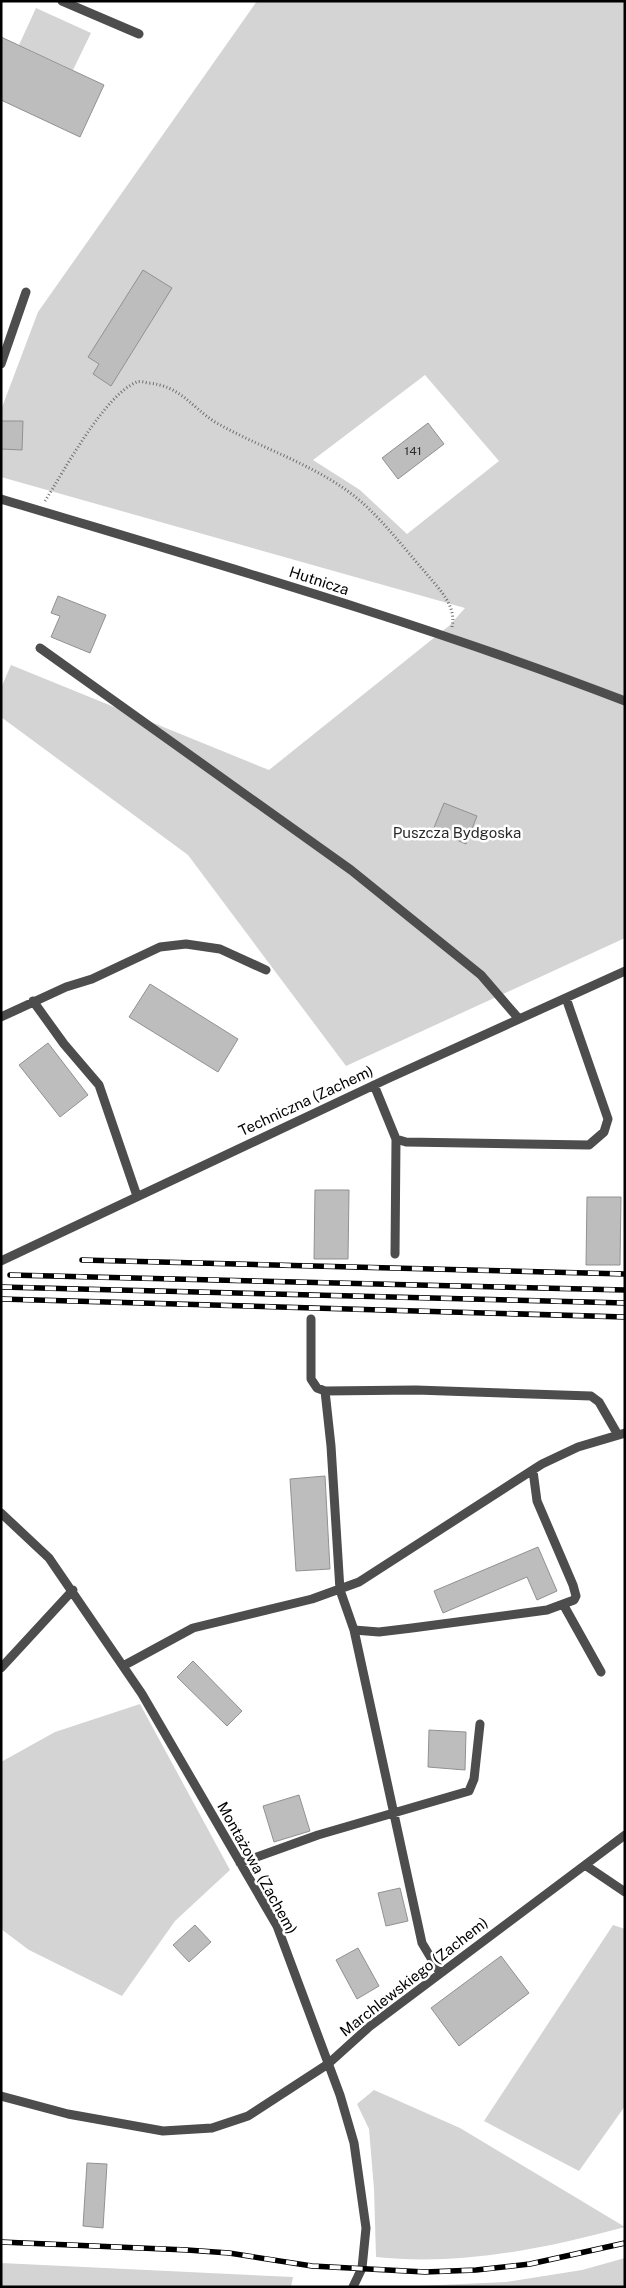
<svg xmlns="http://www.w3.org/2000/svg" width="626" height="2288" font-family="'Public Sans',sans-serif">
<rect width="100%" height="100%" fill="#fff"/>
<path fill="#d4d4d4" fill-rule="evenodd" d="M257,1H625V938L346,1066L188,855L1,717V688L11,665L269,770L450,625L465,608L1,477V410L38,312ZM425,375L499,461L407,534L360,490L313,460Z
M36,8L91,33L73,70L19,45Z
M140,1704L230,1870L175,1921L122,1996L29,1950L1,1929V1762L55,1732Z
M613,1925L625,1929V2106L579,2171L484,2121Z
M374,2090L460,2128L625,2227C544,2249 459,2266 376,2257L374,2189L369,2129L357,2104Z
M625,2258V2287H395L506,2282L582,2270Z
M1,2263L293,2277L291,2287H1Z"/>
<path fill="#bdbdbd" stroke="#919191" d="M1,37L104,85L80,137L1,100Z
M143,270L172,288L111,386L93,374L99,364L88,357Z
M1,421H23L22,450L1,449Z
M428,423L444,444L398,479L382,458Z
M58,596L106,615L90,653L51,637L60,616L51,613Z
M444,803L477,816L466,844L433,830Z
M150,984L238,1039L218,1072L129,1017Z
M48,1043L88,1095L60,1117L19,1065Z
M315,1190H349L348,1259H314Z
M587,1197H621L620,1265H586Z
M325,1476L330,1569L296,1571L290,1479Z
M538,1547L557,1591L537,1600L527,1577L443,1613L434,1591Z
M193,1661L242,1711L227,1726L177,1677Z
M429,1730L466,1732L465,1770L428,1767Z
M299,1795L310,1831L274,1842L263,1806Z
M400,1888L408,1921L386,1926L378,1893Z
M195,1925L211,1942L189,1962L173,1945Z
M358,1948L379,1986L357,1999L336,1960Z
M501,1956L529,1993L459,2046L431,2008Z
M87,2163L107,2164L103,2228L83,2226Z"/>
<g fill="none" stroke-linecap="round" stroke-linejoin="round">
<path stroke="#6f6f6f" stroke-width="3" stroke-dasharray="1 2.5" stroke-linecap="butt" d="M45,501C64,471 105,394 137,382C140,381 144,382 148,383C181,386 190,406 215,422C260,448 311,463 353,495C379,515 403,547 425,572C438,588 457,605 452,627"/>
<path stroke="#4d4d4d" stroke-width="9" d="M62,1L139,34
M1,364L26,292
M1,499C210,562 421,622 625,701
M40,648L351,870L481,975L519,1019
M33,1001L64,1044L99,1085L137,1196
M1,1017L66,987L92,979L160,947L186,944L220,949L266,970
M374,1085L396,1139L406,1142L589,1145L604,1132L608,1119L566,998
M395,1254L396,1139
M1,1261L387,1079L625,971
M311,1319V1379L317,1388L325,1391L331,1446L340,1590L354,1630L422,1943L440,1973
M325,1391L416,1390L591,1396L599,1402L618,1435
M1,1513L49,1558L142,1694L277,1926L340,2095L354,2143L366,2228L362,2268L353,2287
M563,1604L601,1672
M354,1630L379,1632L412,1628L547,1610L574,1600L576,1596L573,1585L537,1501L533,1471
M123,1666L193,1628L312,1599L359,1582L542,1464L578,1447L625,1433
M1,1668L73,1590
M240,1863L318,1835L469,1791L474,1779L480,1724
M585,1865L625,1892
M1,2096L68,2114L163,2131L212,2128L248,2116L328,2064L369,2027L625,1835"/>
<g stroke="#000" stroke-width="5.5">
<path id="rail" d="M82,1260L625,1274
M10,1275L625,1290
M1,1287L625,1303
M1,1299L625,1317
M1,2242L187,2250L229,2253L312,2266L425,2272L476,2270L530,2264L625,2243"/>
</g>
<use href="#rail" stroke="#fff" stroke-width="4" stroke-dasharray="11" stroke-linecap="butt"/>
</g>
<g text-anchor="middle" stroke-width="5" stroke-linejoin="round" paint-order="stroke">
<g font-size="12" fill="#2f2f2f">
<text x="413" y="455">141</text>
</g>
<g font-size="15" fill="#000" stroke="#fff">
<text transform="translate(319 581) rotate(18)" y="5">Hutnicza</text>
<text transform="translate(306 1101) rotate(-25)" y="5">Techniczna (Zachem)</text>
<text transform="translate(257 1868) rotate(61)" y="5">Montażowa (Zachem)</text>
<text transform="translate(414 1977) rotate(-38)" y="5">Marchlewskiego (Zachem)</text>
</g>
<g font-size="15" fill="#2b2b2b" stroke="#fff">
<text x="457" y="838">Puszcza Bydgoska</text>
</g>
</g>
<rect width="626" height="2288" fill="none" stroke="#000000" stroke-width="5"/>
</svg>
